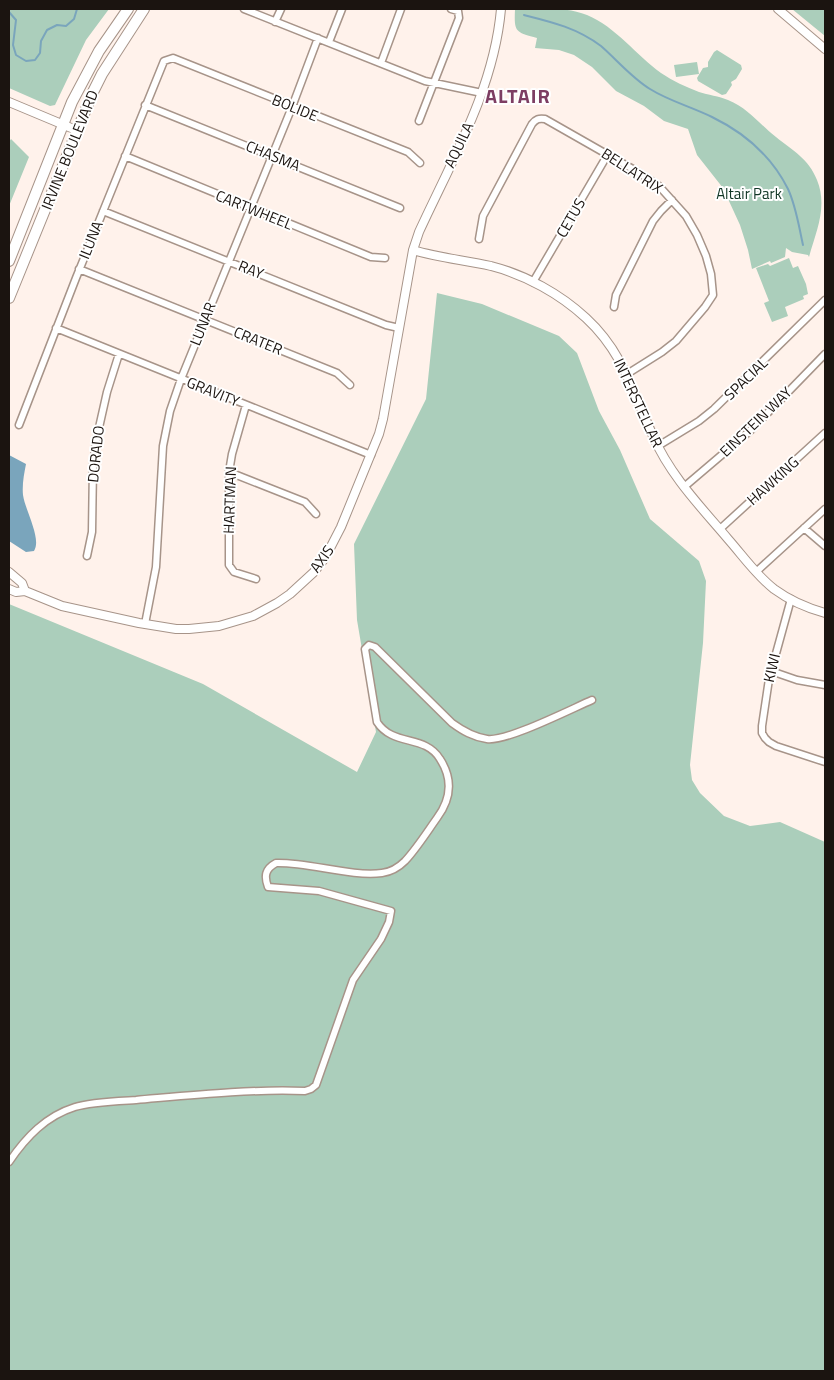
<svg xmlns="http://www.w3.org/2000/svg" width="834" height="1380" font-family="'Titillium Web',sans-serif">
<rect width="100%" height="100%" fill="#fff2eb"/>
<path fill="#abcebb" d="M9,9H109L86,40L55,105L50,106L9,88Z
M515,9C539,9 564,6 587,15C616,27 636,55 661,73C673,81 686,87 699,92C708,95 719,96 728,100C748,108 759,124 776,137C792,150 809,159 817,180C828,207 816,231 809,257L808,255L792,252L786,248L785,257L771,263L770,261L752,269L748,250L740,225L723,188L697,155L688,129L664,121L644,106L616,91L592,67L574,55L559,50L535,48L537,38C515,32 514,32 515,9Z
M792,9H825V36Z
M717,50L741,65L742,69L736,79L731,82L732,85L726,94L722,95L698,81L697,78L703,68L708,67V62L714,52Z
M697,62L699,74L676,77L674,65Z
M11,139L29,157L9,206V142Z
M789,258L793,268L798,266L806,284L808,294L803,296L804,299L785,307L788,316L772,322L764,303L769,301L756,268L768,264L770,266Z
M437,293L482,304L559,336L577,353L599,411L620,450L650,519L699,561L706,581L703,643L690,765L692,780L700,793L724,816L750,826L780,822L825,842V1371H9V604L203,684L357,772L376,732L357,620L354,544L426,399Z"/>
<path fill="#7aa5bc" d="M9,455L26,464C24,474 22,485 23,495C25,510 42,539 34,551L26,552L9,541Z"/>
<g fill="none" stroke-linecap="round" stroke-linejoin="round">
<path stroke="#7aa5bc" stroke-width="2" d="M9,12L16,20L13,45L16,55L26,61L35,60L40,53L41,41L47,30L57,25L66,26L74,19L77,9
M524,15C552,22 577,28 601,46C617,60 632,78 650,89C669,101 692,107 712,117C745,133 772,157 788,189C796,206 799,227 803,245"/>
<g stroke="#a79489" stroke-width="9">
<path id="minor" d="M244,9L425,81L482,93
M275,22L281,9
M329,42L342,9
M381,63L401,9
M145,105L400,208
M419,121L459,18L458,11L451,9
M125,156L371,257L385,258
M103,211L386,325L399,328
M479,239L483,216L532,124C536,119 539,118 545,119L638,172L659,186L686,216L697,235L706,256L711,274L713,295L705,307L676,341L662,352L627,374
M79,269L337,373L350,385
M533,282L608,154
M614,307L616,295L653,221L661,211L672,200
M56,328L371,455
M246,405L232,454L229,472V565L234,572L256,579
M19,425L76,278L164,61L173,58L408,152L420,163
M658,446L699,421L714,409L825,300
M229,472L305,502L316,514
M684,487L751,430L825,354
M804,528L825,546
M720,529L825,433
M87,556L92,532L93,466L96,441L107,392L119,354
M756,572L825,509
M791,599L769,679L762,726V733L765,738L769,742L776,746L825,762
M145,624L156,567L163,446L170,411L181,379L292,107L318,38
M771,671L797,680L825,685
M9,1162C26,1137 46,1116 75,1107C90,1102 120,1101 136,1100C193,1095 248,1089 305,1091L311,1089L316,1085L353,980L381,939L389,922L391,911L319,891L268,887C264,876 265,869 276,863C309,862 350,877 382,873C390,872 399,867 405,861C417,848 427,832 437,818C451,799 453,779 440,759C425,734 393,747 377,722L365,649L369,645L375,647L452,723C463,731 473,737 487,739C506,742 571,709 592,700"/>
</g>
<g stroke="#a79489" stroke-width="10">
<path id="tertiary" d="M778,9L825,49
M9,102L76,130
M413,250C439,258 465,260 491,266C526,275 560,294 586,318C623,352 633,392 653,436C670,475 700,506 728,539C743,556 756,575 774,589C789,600 807,608 825,613
M9,572L22,583L25,591
M9,589L16,592L25,591L62,606L139,623L176,629H189L219,626L253,616L277,603L290,594L314,572L325,558L341,527L379,434L383,419L413,250L419,232C452,160 494,89 501,9"/>
</g>
<g stroke="#a79489" stroke-width="12">
<path id="primary" d="M9,261L72,102L99,51L128,9
M9,298L93,92L102,74L144,9"/>
</g>
<use href="#minor" stroke="#fff" stroke-width="6"/>
<use href="#tertiary" stroke="#fff" stroke-width="8"/>
<use href="#primary" stroke="#fff" stroke-width="10"/>
</g>
<g text-anchor="middle" stroke-width="4" stroke-linejoin="round" paint-order="stroke">
<g font-size="15" fill="#1b1410" stroke="#fff">
<text transform="translate(295 108) rotate(22)" y="5">BOLIDE</text>
<text transform="translate(459 145) rotate(-65)" y="5">AQUILA</text>
<text transform="translate(70 150) rotate(-68)" y="5">IRVINE BOULEVARD</text>
<text transform="translate(273 156) rotate(22)" y="5">CHASMA</text>
<text transform="translate(632 171) rotate(33)" y="5">BELLATRIX</text>
<text transform="translate(254 210) rotate(22)" y="5">CARTWHEEL</text>
<text transform="translate(571 218) rotate(-60)" y="5">CETUS</text>
<text transform="translate(91 240) rotate(-68)" y="5">ILUNA</text>
<text transform="translate(251 270) rotate(22)" y="5">RAY</text>
<text transform="translate(203 324) rotate(-68)" y="5">LUNAR</text>
<text transform="translate(258 341) rotate(22)" y="5">CRATER</text>
<text transform="translate(746 379) rotate(-44)" y="5">SPACIAL</text>
<text transform="translate(213 392) rotate(22)" y="5">GRAVITY</text>
<text transform="translate(638 403) rotate(65)" y="5">INTERSTELLAR</text>
<text transform="translate(756 422) rotate(-44)" y="5">EINSTEIN WAY</text>
<text transform="translate(96 454) rotate(-84)" y="5">DORADO</text>
<text transform="translate(773 481) rotate(-42)" y="5">HAWKING</text>
<text transform="translate(230 500) rotate(-88)" y="5">HARTMAN</text>
<text transform="translate(322 559) rotate(-54)" y="5">AXIS</text>
<text transform="translate(772 668) rotate(-77)" y="5">KIWI</text>
</g>
<g font-size="15" fill="#103625" stroke="#fff">
<text x="749" y="199">Altair Park</text>
</g>
<g font-size="20" font-weight="bold" letter-spacing="1" fill="#7d3e63" stroke="#fff">
<text x="518" y="103">ALTAIR</text>
</g>
</g>
<rect width="834" height="1380" fill="none" stroke="#1b1410" stroke-width="20"/>
</svg>
